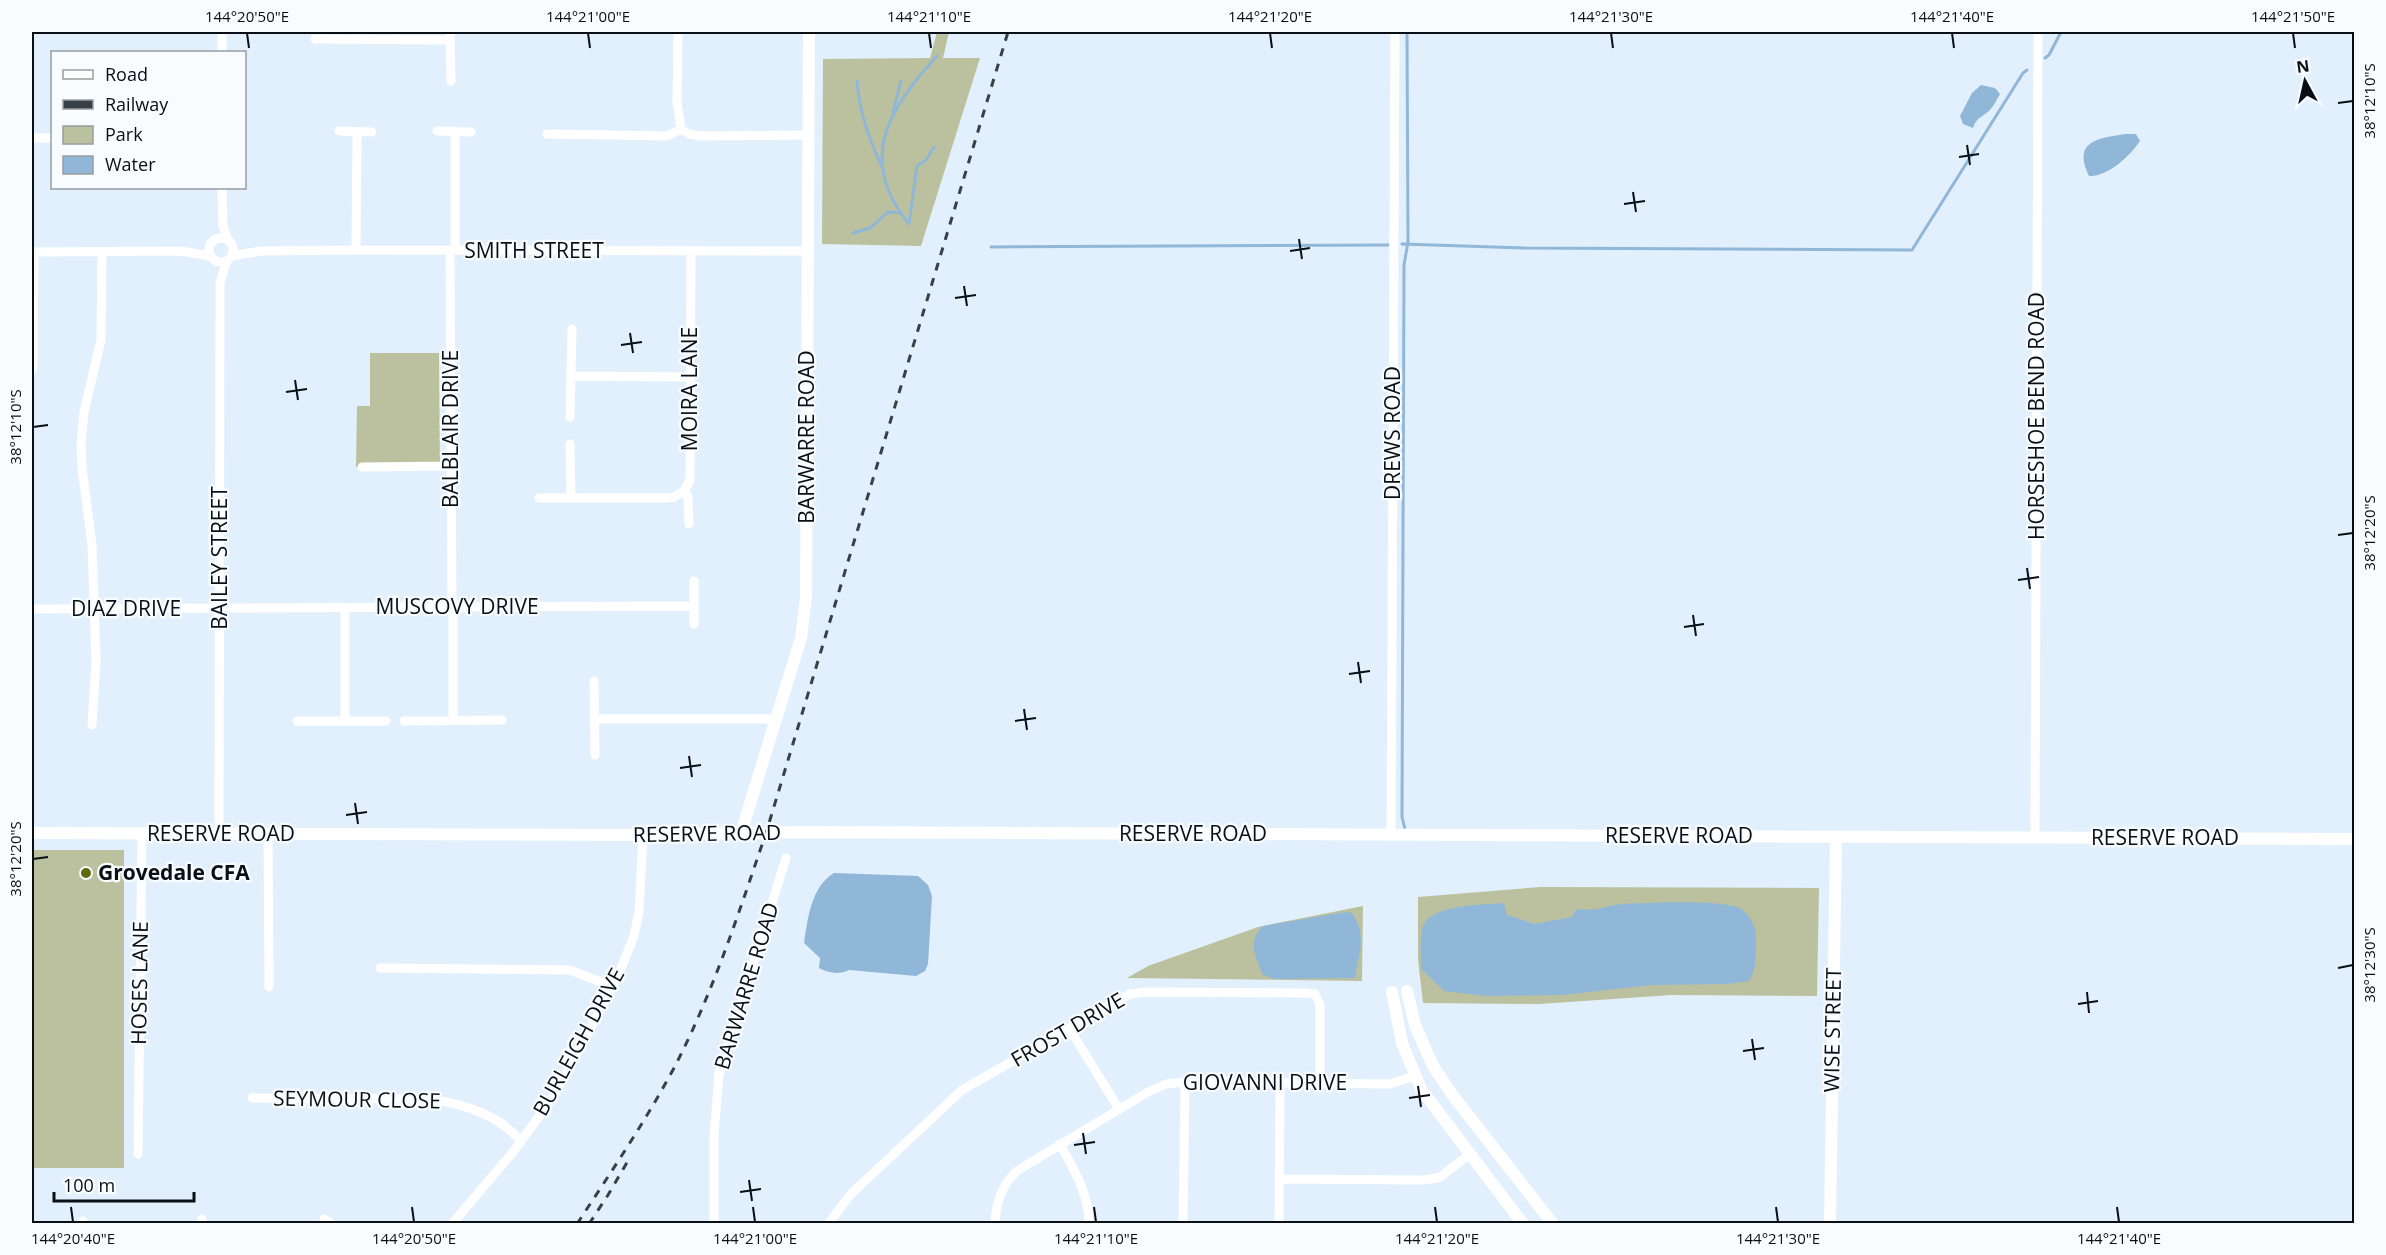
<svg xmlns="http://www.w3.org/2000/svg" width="2386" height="1255" font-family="'Open Sans',sans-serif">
<rect width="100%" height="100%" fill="#e2f0fd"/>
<path fill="#bbc19e" d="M937,32H949L943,58H980L921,246L822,244L823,59L930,58Z
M370,353H439L440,466L356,467L357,406H370Z
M32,850H124V1168H32Z
M1540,887L1819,888L1817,996L1672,995L1539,1004L1423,1003L1418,960V897Z
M1363,906L1362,981L1127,978L1148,966L1258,927Z"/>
<path fill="#90b7d8" d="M1981,85L1995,88L2000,94C1997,99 1994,106 1989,111C1982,117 1976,118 1973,128L1963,124L1960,116L1972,93Z
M2126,134H2136L2140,141C2130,156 2108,177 2089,176C2072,141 2098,138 2126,134Z
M834,873L918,876L928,885L932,896L928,964L925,971L916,976L849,970C839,975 828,973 819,968L820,958L804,943C808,918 811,887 834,873Z
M1504,903L1507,915L1535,924L1572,917L1576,909C1592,912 1607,906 1622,904C1644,903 1724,899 1741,909C1751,915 1757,930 1756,941C1756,955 1757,968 1749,981L1728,984L1652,985L1562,995L1487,996L1444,991L1421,969C1421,956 1419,938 1423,926C1432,904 1484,905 1504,903Z
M1346,912L1352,913C1367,934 1359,954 1355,978L1274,979L1263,975C1255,957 1247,941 1263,926Z"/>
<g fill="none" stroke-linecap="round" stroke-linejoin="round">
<path stroke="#90b7d8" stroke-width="3" d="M2045,58L2049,55L2061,32
M857,81C859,111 868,137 881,165
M893,112L901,81
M909,224C856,159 889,109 937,56
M909,224L917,166L926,160L934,147
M853,233L870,228L888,212L901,213
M1402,244L1524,248L1912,250L2023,73L2027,70
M991,247L1388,245
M1405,829L1402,817L1404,265L1408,242L1407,32"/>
<path stroke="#fff" stroke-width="9" d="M222,32V52
M450,32L451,81
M678,32L677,102L681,129L689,134L700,136L808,135
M315,39L450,40
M339,131L372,132
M437,131L471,132
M455,131V250
M547,134L667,136L681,129
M32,138H52
M222,188L223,226L228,240
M209 250a12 12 0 1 1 24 0a12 12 0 1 1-24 0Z
M356,250L357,132
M450,250L452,607
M32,252L180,251L211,256
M231,256L261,251L356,250L808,251
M32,370L33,363L34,252
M571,376L690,377
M570,417L572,329
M570,444L571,498
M362,467L451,466
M539,498H667L674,497L684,491
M689,524L688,497L684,491L690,480L691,251
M694,581V624
M453,607V720
M32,609L693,606
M594,681L595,755
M595,719H776
M297,721H386
M345,721V608
M404,721L502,720
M92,725L96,660L92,545L82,468L81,445L84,412L101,340L102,252
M219,833L220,283L227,260
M268,834L269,987
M1391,834L1395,32
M2035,837L2038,32
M380,968L570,970L613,987
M1069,1028L1119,1109
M252,1098L429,1099C464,1104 497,1114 521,1141
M1060,1144C1074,1170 1089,1194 1089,1224
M138,1154L142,833
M1280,1179L1425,1180L1440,1177L1470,1154
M324,1219L332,1224
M82,1224L83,1221
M201,1224L202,1219
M452,1224L513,1152L554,1096L618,976L634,936L639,912L643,835
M714,1224V1135L719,1074L786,858
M828,1224L851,1194L962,1090L1130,994L1146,992L1306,993L1315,994L1320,1005V1084
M995,1224C996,1202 1001,1186 1017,1171L1148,1092L1166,1084L1185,1082L1390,1084L1414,1076
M1183,1224L1185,1082
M1279,1224L1280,1083"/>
<path stroke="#fff" stroke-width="12" d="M32,833L643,835L798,832L2354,839
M741,833L801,638L806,598L809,32
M1407,991L1415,1025L1433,1066L1454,1097L1553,1224
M1392,992L1402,1043L1421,1089L1523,1224
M1830,1224L1836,837"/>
<path stroke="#384047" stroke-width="3" stroke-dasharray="8 8" stroke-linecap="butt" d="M577,1224C611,1172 645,1122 674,1068C713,993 739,912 766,833L1008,32
M589,1224L608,1195L629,1159"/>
</g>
<path fill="none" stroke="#090f14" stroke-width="2" d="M247,33L249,48M588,33L590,48M929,33L931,48M1270,33L1272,48M1611,33L1613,48M1952,33L1954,48M2293,33L2295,48M2338,103L2353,101M1967,145L1970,165M1959,157L1979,154M1633,192L1636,212M1624,204L1645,201M1299,239L1302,259M1290,251L1310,248M964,286L967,306M955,298L976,295M630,333L633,353M621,345L642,342M295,380L298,400M286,392L307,389M33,427L48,425M2338,535L2353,533M2027,568L2030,589M2018,580L2039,577M1693,615L1696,636M1684,627L1704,624M1358,662L1361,683M1349,674L1370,671M1024,709L1027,730M1015,721L1036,718M689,756L692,777M680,768L701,765M355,803L358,824M346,815L367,812M33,859L48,857M2338,968L2353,965M2087,992L2089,1013M2078,1004L2098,1001M1752,1039L1755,1060M1743,1051L1764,1048M1418,1086L1421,1107M1409,1098L1430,1095M1083,1133L1086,1154M1074,1145L1095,1142M749,1180L752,1201M740,1192L761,1189M71,1207L73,1222M412,1207L414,1222M753,1207L755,1222M1094,1207L1096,1222M1435,1207L1437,1222M1776,1207L1778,1222M2117,1207L2119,1222"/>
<circle fill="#606a0f" stroke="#f8fcff" stroke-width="2" cx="86" cy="873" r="6"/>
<g text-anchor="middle" stroke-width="4.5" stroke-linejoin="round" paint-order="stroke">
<g font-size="21" fill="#090f14" stroke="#f8fcff">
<text x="534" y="258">SMITH STREET</text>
<text transform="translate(690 389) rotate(-90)" y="7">MOIRA LANE</text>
<text transform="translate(2037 416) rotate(-90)" y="7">HORSESHOE BEND ROAD</text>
<text transform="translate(451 429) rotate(-90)" y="7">BALBLAIR DRIVE</text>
<text transform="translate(1393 433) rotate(-90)" y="7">DREWS ROAD</text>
<text transform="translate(807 437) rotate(-90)" y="7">BARWARRE ROAD</text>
<text transform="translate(220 558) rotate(-90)" y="7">BAILEY STREET</text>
<text x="457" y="614">MUSCOVY DRIVE</text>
<text x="126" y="616">DIAZ DRIVE</text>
<text x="221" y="841">RESERVE ROAD</text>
<text transform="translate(707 834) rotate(-1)" y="7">RESERVE ROAD</text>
<text x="1193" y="841">RESERVE ROAD</text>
<text x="1679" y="843">RESERVE ROAD</text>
<text x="2165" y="845">RESERVE ROAD</text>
<text transform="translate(140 983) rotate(-89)" y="7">HOSES LANE</text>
<text transform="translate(747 986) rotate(-73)" y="7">BARWARRE ROAD</text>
<text transform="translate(1068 1030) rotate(-30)" y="7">FROST DRIVE</text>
<text transform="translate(1833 1030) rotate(-89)" y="7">WISE STREET</text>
<text transform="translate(579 1042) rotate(-61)" y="7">BURLEIGH DRIVE</text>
<text x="1265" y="1090">GIOVANNI DRIVE</text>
<text transform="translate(357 1100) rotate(1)" y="7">SEYMOUR CLOSE</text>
</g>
<g font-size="21" font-weight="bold" fill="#090f14" stroke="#f8fcff" text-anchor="start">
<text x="98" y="880">Grovedale CFA</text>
</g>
</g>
<rect width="2386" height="1255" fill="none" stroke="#f8fcff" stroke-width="66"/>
<rect x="51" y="51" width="195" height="138" fill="#f8fcff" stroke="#989da1" stroke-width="1.5"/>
<rect x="63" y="70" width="30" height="9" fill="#ffffff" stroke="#989da1" stroke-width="1.5"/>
<text x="105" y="81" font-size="18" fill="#090f14">Road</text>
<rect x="63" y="100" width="30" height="9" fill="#384047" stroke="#989da1" stroke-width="1.5"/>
<text x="105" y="111" font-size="18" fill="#090f14">Railway</text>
<rect x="63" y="126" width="30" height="18" fill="#bbc19e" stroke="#989da1" stroke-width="1.5"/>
<text x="105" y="141" font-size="18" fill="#090f14">Park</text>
<rect x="63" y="156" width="30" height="18" fill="#90b7d8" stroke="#989da1" stroke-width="1.5"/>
<text x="105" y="171" font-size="18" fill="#090f14">Water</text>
<g transform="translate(2305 81) rotate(352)" stroke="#f8fcff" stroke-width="4.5" paint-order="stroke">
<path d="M0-4.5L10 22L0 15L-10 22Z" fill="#090f14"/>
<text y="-9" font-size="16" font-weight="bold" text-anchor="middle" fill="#090f14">N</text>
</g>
<path d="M54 1192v9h140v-9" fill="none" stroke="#090f14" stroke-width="3"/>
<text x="63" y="1192" font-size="18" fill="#090f14" stroke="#f8fcff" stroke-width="4.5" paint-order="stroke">100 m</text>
<rect x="33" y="33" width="2320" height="1189" fill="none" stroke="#090f14" stroke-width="2"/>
<g font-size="15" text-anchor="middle" fill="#090f14">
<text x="247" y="22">144°20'50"E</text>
<text x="588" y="22">144°21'00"E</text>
<text x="929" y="22">144°21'10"E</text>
<text x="1270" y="22">144°21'20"E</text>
<text x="1611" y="22">144°21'30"E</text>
<text x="1952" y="22">144°21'40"E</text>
<text x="2293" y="22">144°21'50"E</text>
<text transform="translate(2370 101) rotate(-90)" y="5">38°12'10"S</text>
<text transform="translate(16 427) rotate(-90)" y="5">38°12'10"S</text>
<text transform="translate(2370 533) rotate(-90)" y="5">38°12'20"S</text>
<text transform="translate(16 859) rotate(-90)" y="5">38°12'20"S</text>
<text transform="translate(2370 965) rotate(-90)" y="5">38°12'30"S</text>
<text x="73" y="1244">144°20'40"E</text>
<text x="414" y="1244">144°20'50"E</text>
<text x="755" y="1244">144°21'00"E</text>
<text x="1096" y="1244">144°21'10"E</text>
<text x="1437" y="1244">144°21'20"E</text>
<text x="1778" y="1244">144°21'30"E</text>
<text x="2119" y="1244">144°21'40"E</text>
</g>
</svg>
